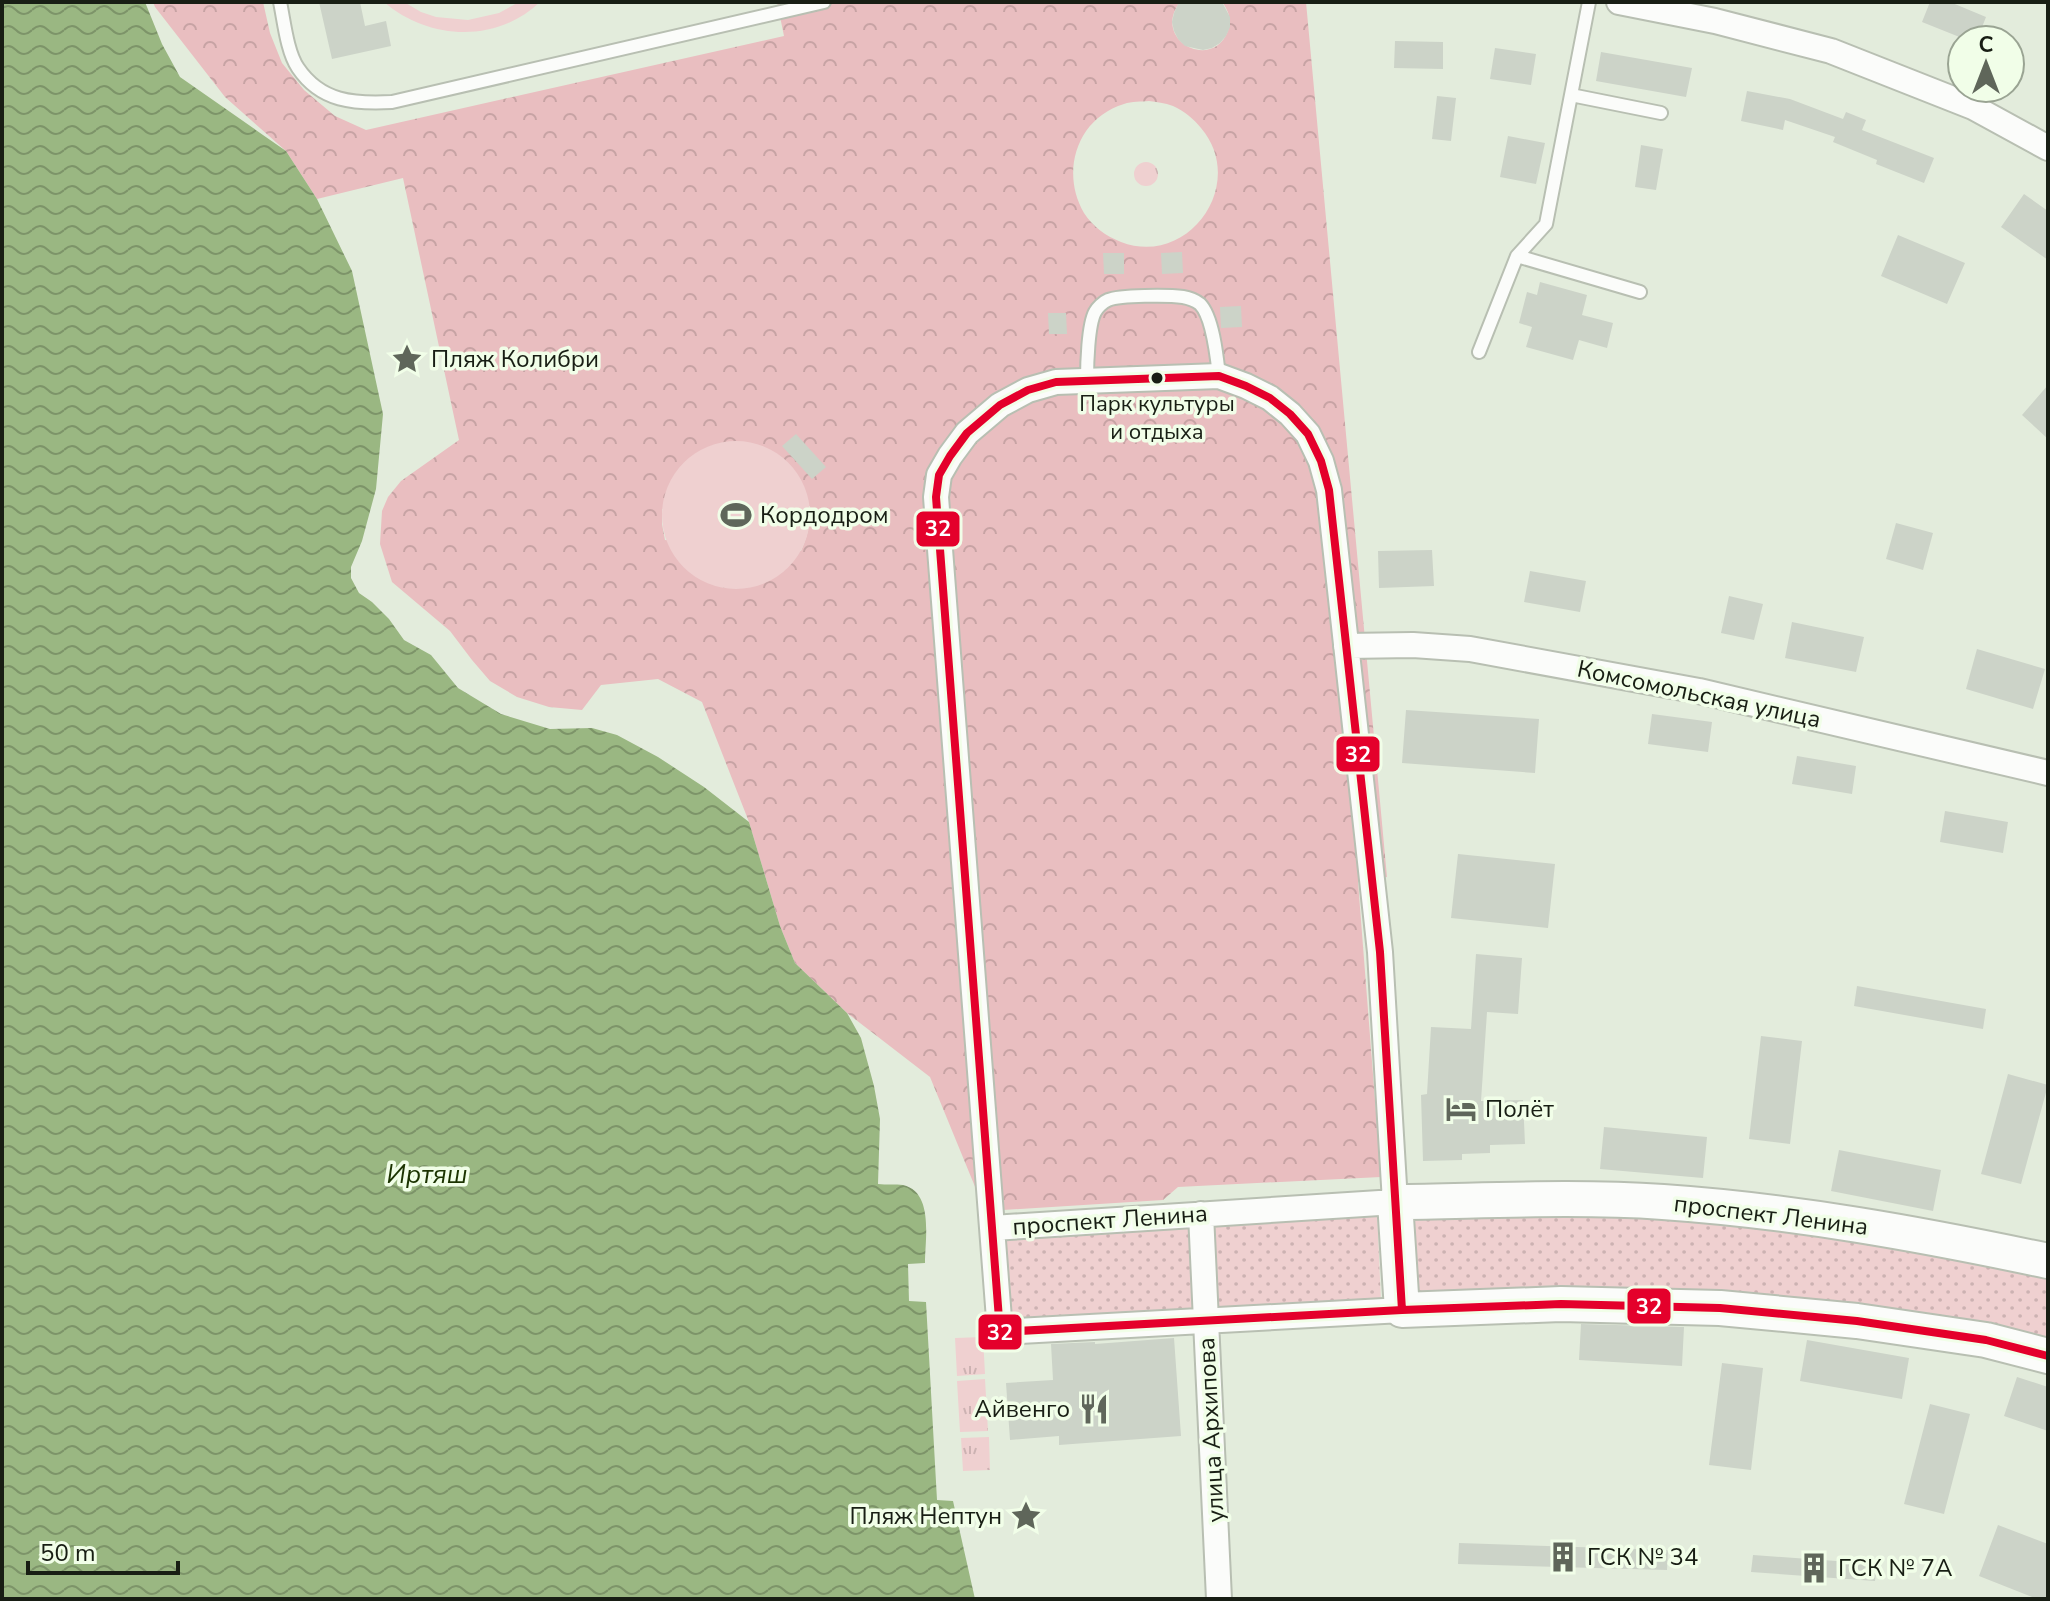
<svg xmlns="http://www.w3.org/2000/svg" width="2050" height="1601" font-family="'Nunito Sans',sans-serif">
<defs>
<pattern id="grass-tufts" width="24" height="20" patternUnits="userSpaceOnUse" patternTransform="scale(2)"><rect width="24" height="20" fill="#efd0d0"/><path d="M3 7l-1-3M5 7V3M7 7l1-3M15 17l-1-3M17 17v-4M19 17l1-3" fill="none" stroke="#ccb2b2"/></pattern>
<pattern id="forest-crowns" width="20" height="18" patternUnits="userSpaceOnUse" patternTransform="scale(2)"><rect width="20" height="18" fill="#e9bec0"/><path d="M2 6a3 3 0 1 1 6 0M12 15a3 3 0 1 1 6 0" fill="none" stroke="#c7a3a4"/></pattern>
<pattern id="park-dots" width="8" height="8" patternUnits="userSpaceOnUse" patternTransform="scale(2)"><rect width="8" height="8" fill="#efd0d0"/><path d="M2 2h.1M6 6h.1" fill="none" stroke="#ccb2b2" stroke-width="1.8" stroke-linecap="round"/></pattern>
<pattern id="water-waves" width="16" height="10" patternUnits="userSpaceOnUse" patternTransform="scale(2)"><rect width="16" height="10" fill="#9ab782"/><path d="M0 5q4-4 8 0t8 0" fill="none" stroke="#7d9469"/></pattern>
</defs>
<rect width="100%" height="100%" fill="#e3ecdc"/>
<path fill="url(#grass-tufts)" d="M1134 174a12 12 0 1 1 24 0a12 12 0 1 1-24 0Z
M983,1337L985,1374L957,1376L955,1338Z
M985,1379L988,1431L960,1432L957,1381Z
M989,1437L990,1470L963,1471L961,1438Z"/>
<path fill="url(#forest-crowns)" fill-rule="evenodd" d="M153,2H263L270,33L282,63L304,90L335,116L366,130L784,36L777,2H1180C1151,40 1212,72 1228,31C1232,21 1229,11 1222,2H1306L1387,877L1358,882L1381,1177L1178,1187L1163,1200L1003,1210L978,1194L930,1077L847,1013L795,963L780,926L749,822L702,702L658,679L601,685L582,710L549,707L517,697L490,681L472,660L450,631L392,582L380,544L382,511L388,497L401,481L459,440L403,178L317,199L286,151L225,97L155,7ZM1149,101C1156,102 1165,103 1173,106C1184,111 1194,119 1201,128C1248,183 1189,268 1121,242C1106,236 1093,227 1084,213C1060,172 1077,118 1124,104C1132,101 1141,102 1149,101ZM810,506C811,522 808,535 801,551L665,540L662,524V509Z"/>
<path fill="url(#park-dots)" d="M1660,1209L2048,1271V1348L1410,1299L1405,1211Z
M1377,1211L1381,1302L1212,1310L1207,1222Z
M1194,1222L1198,1312L1005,1323L998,1235Z"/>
<path fill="#efd0d0" d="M384,2H404L421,12L436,17L468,20L499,13L519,2H540C496,44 428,40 384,2Z
M662 515a74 74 0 1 1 148 0a74 74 0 1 1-148 0Z"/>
<path fill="url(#water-waves)" d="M2,2H145L162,44L180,77L286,151L317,199L352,271L383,414L376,489L362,541L351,567V578L359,593L372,602L389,619L404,640L431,655L458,688L501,714L550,729L592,728L617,735L658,757L704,787L749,822L780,926L795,963L847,1013L861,1038L874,1086L880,1119L878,1184C886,1185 896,1184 903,1185C934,1192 925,1239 925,1263L908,1264L909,1301L926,1302L937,1500L953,1501L975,1599H2Z"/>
<path fill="#ccd3c8" d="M319,2H360L365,26L386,21L391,46L332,59Z
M1179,2H1222L1230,17V27L1226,36L1220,43L1212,48L1203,50L1185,46L1178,39L1174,31L1172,22L1174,13Z
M1930,2H1950L1986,17L1977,40H1967L1922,22Z
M1395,41L1443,42V69L1394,68Z
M1495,48L1536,54L1531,85L1490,79Z
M1601,52L1692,68L1686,97L1596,81Z
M1747,91L1790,99L1843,119L1846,112L1866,120L1862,130L1934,158L1924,183L1876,164L1877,160L1833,142L1835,137L1785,120L1783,130L1741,121Z
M1437,96L1456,98L1451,141L1432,139Z
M1508,136L1545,143L1536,184L1500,177Z
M1641,145L1663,149L1656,190L1635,187Z
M2024,194L2048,211V260L2001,227Z
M1898,235L1965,263L1947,304L1881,276Z
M1182,252L1183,273L1162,274L1161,253Z
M1103,253H1124V274H1104Z
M1540,282L1587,295L1582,315L1613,323L1607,348L1579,340L1573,360L1526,347L1532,327L1519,323L1527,292L1537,295Z
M1241,306L1242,327L1221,328L1220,307Z
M1048,313H1066L1067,334H1049Z
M2048,385V439L2022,415Z
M796,434L826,467L812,479L782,446Z
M1896,523L1933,533L1923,570L1886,559Z
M1432,550L1434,586L1379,588L1378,551Z
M1530,571L1586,581L1580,612L1524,602Z
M1729,596L1763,604L1754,640L1721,633Z
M1792,622L1864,637L1856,672L1785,658Z
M1977,649L2045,669L2033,709L1966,689Z
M1406,710L1539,719L1535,773L1402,763Z
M1652,714L1712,722L1708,752L1648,744Z
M1797,756L1856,766L1852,794L1792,784Z
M1945,811L2008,822L2003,853L1940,842Z
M1458,854L1555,864L1548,928L1451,918Z
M1476,954L1522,958L1518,1014L1487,1012L1481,1101L1523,1100L1525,1144L1490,1145V1153L1462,1154V1160L1423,1161L1421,1095L1427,1094L1431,1027L1471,1029Z
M1857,986L1986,1009L1983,1029L1854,1006Z
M1761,1036L1802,1041L1790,1144L1749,1139Z
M2008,1074L2048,1085L2021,1184L1981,1174Z
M1604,1127L1707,1137L1703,1178L1600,1169Z
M1839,1150L1941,1170L1933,1211L1831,1191Z
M1581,1324L1684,1327L1682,1366L1579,1360Z
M1174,1338L1181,1436L1059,1445V1436L1010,1440L1006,1383L1053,1380L1051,1344L1095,1342V1344Z
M1807,1340L1909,1358L1902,1399L1800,1381Z
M1722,1363L1763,1368L1751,1470L1709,1465Z
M2017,1377L2048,1387V1431L2004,1416Z
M1930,1404L1970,1414L1944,1514L1904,1504Z
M1998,1525L2048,1544V1599H2037L1979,1576Z
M1459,1543L1668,1550L1667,1570L1458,1564Z
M1753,1555L1877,1564L1875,1581L1751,1572Z"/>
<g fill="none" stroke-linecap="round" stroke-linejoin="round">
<g stroke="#b8bfb2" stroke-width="16">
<path id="lane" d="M280,2C284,21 287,52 298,68C321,102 354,104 392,102L824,2
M1571,95L1661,113
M1517,256L1640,292
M1479,352L1517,256L1546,224L1589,2
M1087,380C1087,365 1088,325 1095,312C1097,308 1103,302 1108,300C1120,295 1169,295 1183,297C1189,298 1196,301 1200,304C1213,317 1217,358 1219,376"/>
</g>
<g stroke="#b8bfb2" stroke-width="28">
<path id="street" d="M1619,2L1715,21L1831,51L1973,107L2048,148
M1346,646L1413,645L1470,649L1699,691L2048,773
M1201,1214L1219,1599
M993,1228L1395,1202L1380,952L1329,490L1321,461L1308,434L1290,414L1270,398L1246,386L1219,376L1056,382L1028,390L1000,405L967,433L950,456L939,475L936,497L1000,1332L1402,1310"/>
</g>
<g stroke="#b8bfb2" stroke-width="38">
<path id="secondary" d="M2048,1261C1920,1234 1794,1211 1663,1202C1574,1196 1484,1201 1395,1202L1402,1310L1561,1304L1720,1308L1857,1321L1986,1340L2048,1356"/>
</g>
<use href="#lane" stroke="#fbfcfa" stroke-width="12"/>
<use href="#street" stroke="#fbfcfa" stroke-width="24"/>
<use href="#secondary" stroke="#fbfcfa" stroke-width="34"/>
<g stroke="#f1fee8" stroke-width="14">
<path id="bus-1" d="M1402,1310L1000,1332L936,497L939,475L950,456L967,433L1000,405L1028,390L1056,382L1219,376L1246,386L1270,398L1290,414L1308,434L1321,461L1329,490L1380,952L1402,1310L1561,1304L1720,1308L1857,1321L1986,1340L2048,1356"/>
</g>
<use href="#bus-1" stroke="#e4002b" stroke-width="8"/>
</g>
<defs>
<g id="sight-bare" transform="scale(2.4)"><path d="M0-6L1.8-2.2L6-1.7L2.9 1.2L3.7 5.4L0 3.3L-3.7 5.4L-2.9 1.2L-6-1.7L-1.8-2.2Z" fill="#5f665a" stroke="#f1fee8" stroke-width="2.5" paint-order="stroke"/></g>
<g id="stadium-bare" transform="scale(2.4)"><path d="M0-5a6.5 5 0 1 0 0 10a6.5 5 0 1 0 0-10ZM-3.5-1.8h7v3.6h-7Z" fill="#5f665a" stroke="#f1fee8" stroke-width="2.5" paint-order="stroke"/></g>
<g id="hotel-bare" transform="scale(2.4)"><path d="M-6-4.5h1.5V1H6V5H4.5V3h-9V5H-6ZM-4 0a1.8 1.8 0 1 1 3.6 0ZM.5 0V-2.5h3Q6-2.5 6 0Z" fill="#5f665a" stroke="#f1fee8" stroke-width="2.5" paint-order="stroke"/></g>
<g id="restaurant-bare" transform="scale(2.4)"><path d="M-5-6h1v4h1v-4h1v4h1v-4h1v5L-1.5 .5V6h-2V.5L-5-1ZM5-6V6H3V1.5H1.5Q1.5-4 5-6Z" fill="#5f665a" stroke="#f1fee8" stroke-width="2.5" paint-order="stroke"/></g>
<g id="building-bare" transform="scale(2.4)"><path d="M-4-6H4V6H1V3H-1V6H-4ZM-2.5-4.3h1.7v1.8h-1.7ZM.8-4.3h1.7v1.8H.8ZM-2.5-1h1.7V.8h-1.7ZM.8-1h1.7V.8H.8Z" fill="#5f665a" stroke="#f1fee8" stroke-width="2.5" paint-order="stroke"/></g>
</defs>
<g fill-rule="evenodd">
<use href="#sight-bare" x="407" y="359"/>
<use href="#stadium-bare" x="736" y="515"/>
<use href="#hotel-bare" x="1461" y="1109"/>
<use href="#restaurant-bare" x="1094" y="1409"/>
<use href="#sight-bare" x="1026" y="1516"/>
<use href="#building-bare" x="1563" y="1557"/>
<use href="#building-bare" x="1814" y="1568"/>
</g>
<circle fill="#181e14" stroke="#f1fee8" stroke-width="3" cx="1157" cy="378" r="7"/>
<g text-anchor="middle" stroke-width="7" stroke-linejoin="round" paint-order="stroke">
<g font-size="22" fill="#181e14" stroke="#f1fee8">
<text x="1157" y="411">Парк культуры<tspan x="1157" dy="28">и отдыха</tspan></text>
</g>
<g font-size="24" fill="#181e14" stroke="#f1fee8" text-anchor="start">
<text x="431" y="367">Пляж Колибри</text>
<text x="760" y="523">Кордодром</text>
<text x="1485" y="1117">Полёт</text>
<text x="1070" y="1417" text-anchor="end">Айвенго</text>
<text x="1002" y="1524" text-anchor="end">Пляж Нептун</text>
<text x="1587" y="1565">ГСК № 34</text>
<text x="1838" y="1576">ГСК № 7А</text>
</g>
<g font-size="24" fill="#181e14" stroke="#f1fee8">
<text transform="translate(1699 694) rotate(12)" y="8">Комсомольская улица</text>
<text transform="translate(1771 1215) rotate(7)" y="8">проспект Ленина</text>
<text transform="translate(1110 1220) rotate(-4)" y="8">проспект Ленина</text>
<text transform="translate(1211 1430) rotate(-93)" y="8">улица Архипова</text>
</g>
<g font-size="26" font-style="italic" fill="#1b3300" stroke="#f1fee8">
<text x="427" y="1183">Иртяш</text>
</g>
</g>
<g stroke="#f1fee8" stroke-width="3">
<rect x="915" y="510" width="46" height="38" rx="8" fill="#e4002b"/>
<rect x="1335" y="735" width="46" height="38" rx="8" fill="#e4002b"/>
<rect x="1626" y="1287" width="46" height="38" rx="8" fill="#e4002b"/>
<rect x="977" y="1313" width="46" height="38" rx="8" fill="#e4002b"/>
</g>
<g font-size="22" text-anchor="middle" font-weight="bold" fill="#fff">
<text x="938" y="536">32</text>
<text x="1358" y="762">32</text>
<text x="1649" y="1314">32</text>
<text x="1000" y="1340">32</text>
</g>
<rect width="2050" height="1601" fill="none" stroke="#181e14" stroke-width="8"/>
<g transform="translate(1986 64)"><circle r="38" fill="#f1fee8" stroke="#9aa493" stroke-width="2"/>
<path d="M0-6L14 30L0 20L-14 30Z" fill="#5f665a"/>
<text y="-12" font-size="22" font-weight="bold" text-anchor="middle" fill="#181e14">С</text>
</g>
<path d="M28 1561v12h150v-12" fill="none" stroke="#181e14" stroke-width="4"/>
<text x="40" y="1561" font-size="24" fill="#181e14" stroke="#f1fee8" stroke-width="6" paint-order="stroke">50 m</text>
</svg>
